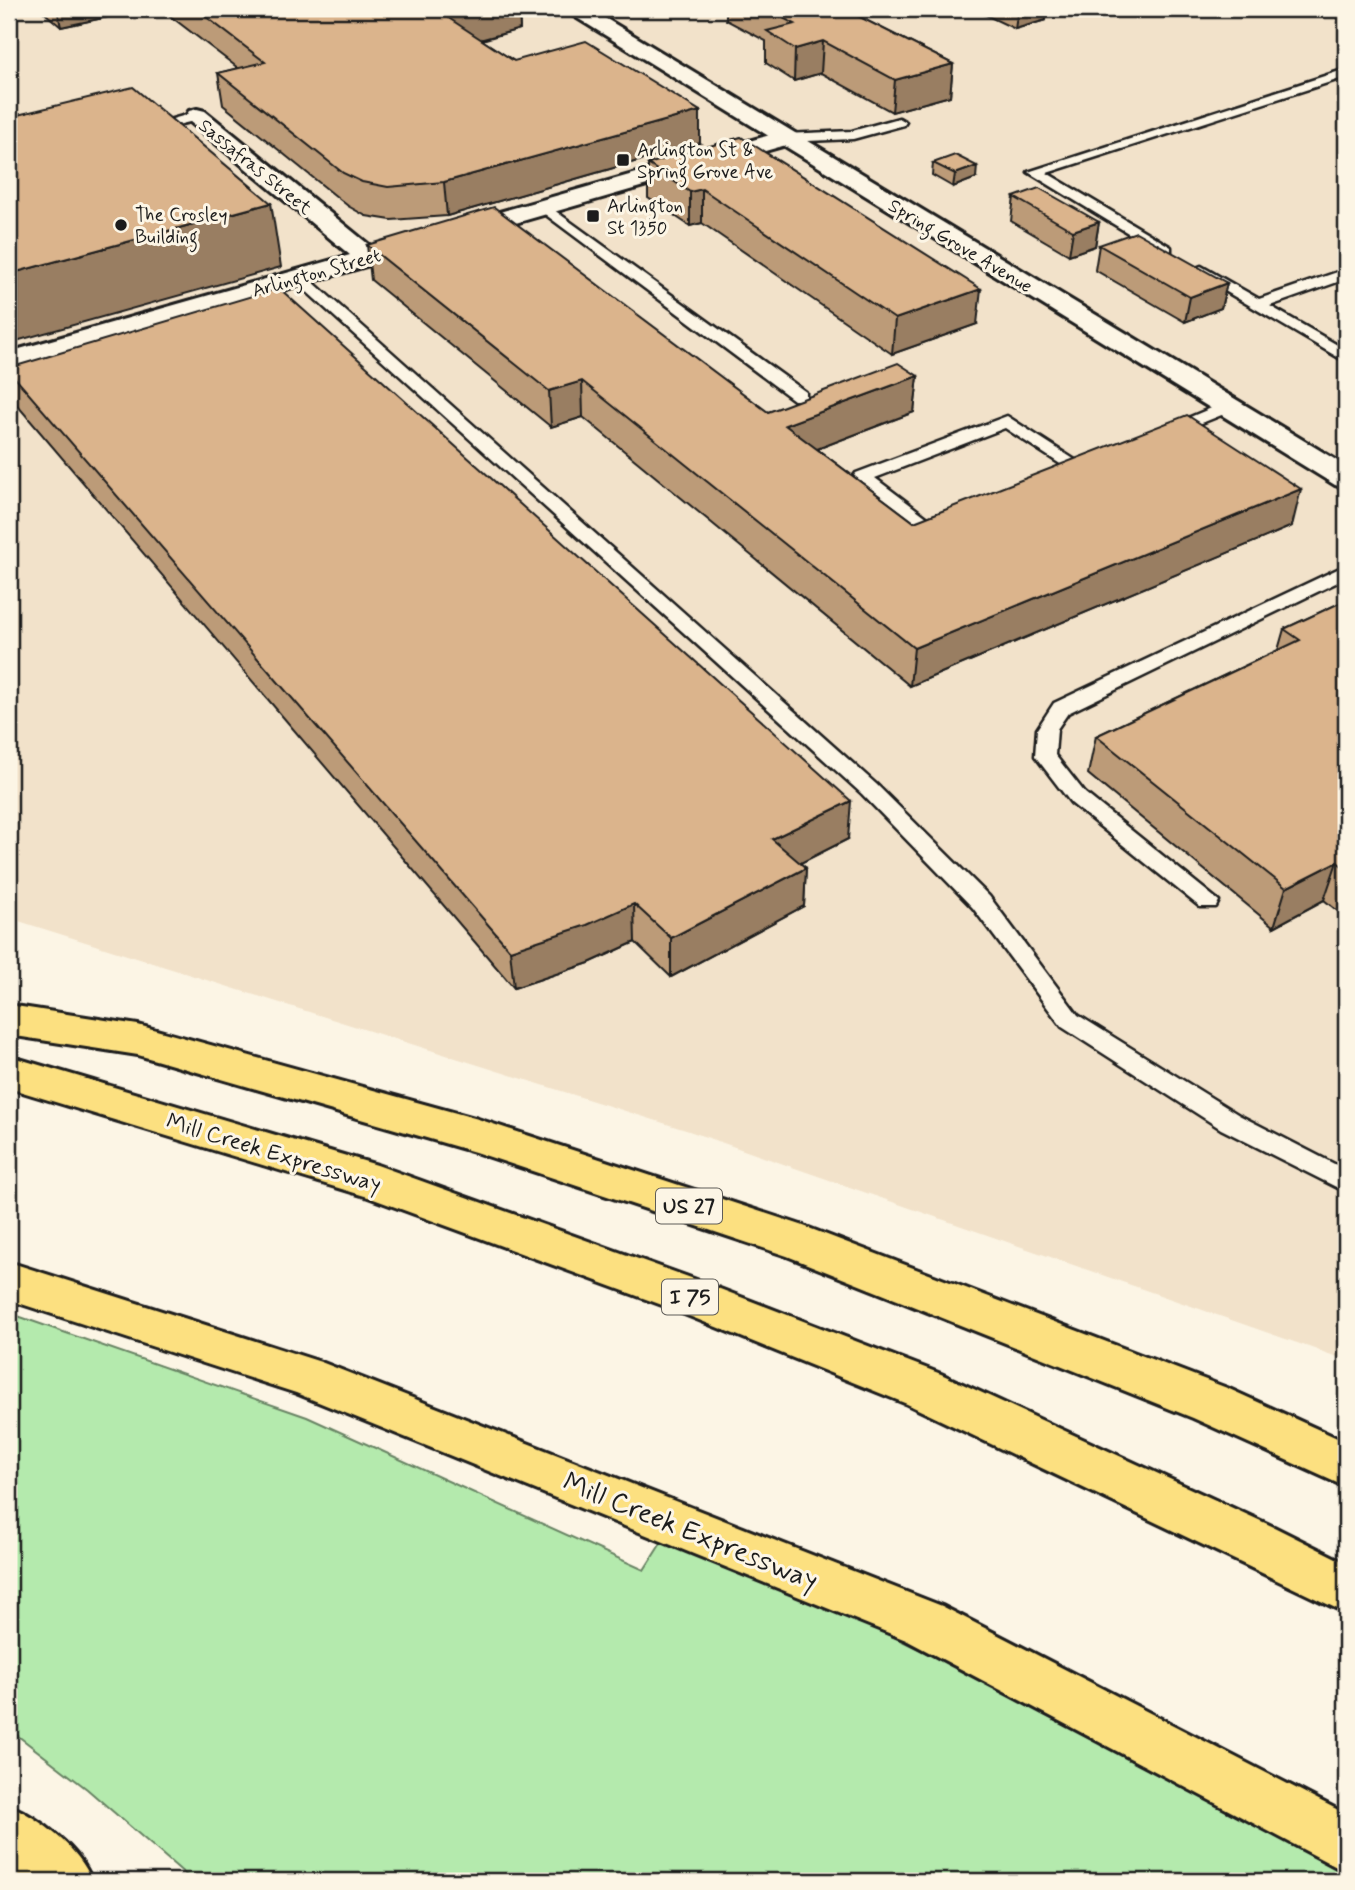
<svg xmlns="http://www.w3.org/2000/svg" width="1355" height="1890" font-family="Mynerve,sans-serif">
<rect width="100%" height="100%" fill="#fcf5e5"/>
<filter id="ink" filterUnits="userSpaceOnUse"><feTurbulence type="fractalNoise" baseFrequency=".0143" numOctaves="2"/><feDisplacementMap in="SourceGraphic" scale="14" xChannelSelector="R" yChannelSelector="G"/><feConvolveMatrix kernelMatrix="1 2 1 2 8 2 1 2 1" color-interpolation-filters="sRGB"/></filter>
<g filter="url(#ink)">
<path fill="#f2e2ca" d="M9,9H1346V1360L689,1131L9,918Z"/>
<path fill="#b4eaad" stroke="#688364" stroke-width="2" d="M9,1313L307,1417L644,1570L670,1529L1242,1805L1346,1869V1881H193L87,1789L9,1729Z"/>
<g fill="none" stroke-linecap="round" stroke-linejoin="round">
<g stroke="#1c1c1c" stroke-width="5">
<path id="service" d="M1346,69V77L1047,173L1171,247V253H1161L1028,172Z
M197,112L204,116L202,119L144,133L137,129Z
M899,118L906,122L904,125L853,139L785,142L778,138L785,134L852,131Z
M543,202L806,392V400H794L538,209L536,206Z
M1201,266L1259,299L1346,269V279L1270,306L1346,350V362L1196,274V268Z
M299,272L304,274L876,784L989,896L1078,1015L1239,1115L1346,1170V1192L1221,1129L1062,1027L973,908L862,794L294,280V274Z
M1228,401L1236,406L1234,410L1172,435L1166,436L1157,431Z
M1007,416L1083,465L1080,469H1068L1005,428L875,478L928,518L945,512L954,517L932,529H920L853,477L856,473Z
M1346,565V578L1068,713L1057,729L1055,755L1085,793L1219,901L1216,907H1200L1071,803L1035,756L1037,729L1054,703Z"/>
</g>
<g stroke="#1c1c1c" stroke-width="6">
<path id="minor" d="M197,109L205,111L373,248L777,133H793L797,138L793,143L9,369V352L350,255L189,121L186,116L189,111Z"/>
</g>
<g stroke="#1c1c1c" stroke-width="6">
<path id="secondary" d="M566,9H590L1346,466V488L1335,485L569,13Z"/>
</g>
<g stroke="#1c1c1c" stroke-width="6">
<path id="motorway" d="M9,1005L138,1025L478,1119L801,1225L1227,1388L1346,1442V1487L1193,1418L787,1256L475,1152L138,1055L9,1035Z
M9,1056L377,1165L694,1279L941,1374L1274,1527L1346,1563V1613L907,1404L662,1305L368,1197L9,1088Z
M9,1262L321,1362L942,1606L1346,1814V1872L906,1640L296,1393L9,1300Z
M9,1805C41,1819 80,1849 92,1881H22L9,1870Z"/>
</g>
<use href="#service" fill="#fcf5e5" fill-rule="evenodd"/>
<use href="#minor" fill="#fcf5e5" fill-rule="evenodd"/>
<use href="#secondary" fill="#fcf5e5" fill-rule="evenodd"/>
<use href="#motorway" fill="#fce080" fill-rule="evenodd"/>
</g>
<path fill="#bc9b78" stroke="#1c1c1c" stroke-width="2" d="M40,9H145L61,27Z
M161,9H519L520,29L482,40L514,61L700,143L447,216L391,220L366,216L348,206L223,105L218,73L238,68Z
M726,9H844L953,64L950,96L892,112L821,73L794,81L766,63V41L726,20Z
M973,9H1047L1046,20L1015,29Z
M741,137L977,324L892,354L702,223L690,226L648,198V164Z
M933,163L976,178L953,187L932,175Z
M1014,197L1099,222L1095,246L1069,255L1011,221Z
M367,245L768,412L918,376L914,412L817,449L914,522L1292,526L910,686L583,417L551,427L371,280Z
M1099,245L1227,283L1221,308L1185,322L1095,270Z
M9,368L848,839L800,863L806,868L804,906L671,977L635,942L589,963L514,988L17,405L9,375Z
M1346,600V918L1324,900L1274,927L1088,774L1096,736L1278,650L1284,629Z"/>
<path fill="#997e62" stroke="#1c1c1c" stroke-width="2" d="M57,9H145L61,27Z
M478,9H519L520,29L450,48L447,17Z
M1018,9H1047L1046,20L1015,29Z
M823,41L821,73L794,81L795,49Z
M953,64L950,96L892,112L895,80Z
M700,111V143L447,216L444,182Z
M977,166L976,178L953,187L955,174Z
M702,189V223L690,226V192Z
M271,203L281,267L9,343V274Z
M1099,222L1095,246L1069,255L1073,231Z
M1227,283L1221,308L1185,322L1190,297Z
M981,289L977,324L892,354L895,319Z
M918,376L914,412L783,462L785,425Z
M582,381L583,417L551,427L549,391Z
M1301,489L1292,526L910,686L914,648Z
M851,801L848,839L771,878L772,839Z
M1337,862L1324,900L1274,927L1286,888Z
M806,868L804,906L671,977V938Z
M634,904L635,942L589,963L514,988L510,950Z"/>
<path fill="#dbb48c" stroke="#1c1c1c" stroke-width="2" d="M196,9H478L447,17L514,61L586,41L700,111L444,182L388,187L362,182L343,173L218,73L265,62Z
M765,9H844L953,64L895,80L823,41L795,49L767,31L795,24Z
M133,87L271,203L9,274V117Z
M741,137L981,289L895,319L702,189L690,192L648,164Z
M955,155L977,166L955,174L933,163Z
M1039,188L1099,222L1073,231L1014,197Z
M494,207L768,412L898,363L918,376L785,425L914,522L1187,415L1301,489L914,648L582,381L549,391L367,245Z
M1136,232L1227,283L1190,297L1099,245Z
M279,288L851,801L772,839L806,868L671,938L634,904L587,925L510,950L9,371V368Z
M1346,600V869L1337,862L1286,888L1096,736L1300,640L1284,629Z"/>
</g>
<g fill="#1c1c1c" stroke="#fcf5e5" stroke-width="2.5">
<rect x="616" y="153" width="14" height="14" rx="3.5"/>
<rect x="586" y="209" width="14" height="14" rx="3.5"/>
<circle cx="121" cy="225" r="7"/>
</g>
<g text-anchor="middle" stroke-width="6" stroke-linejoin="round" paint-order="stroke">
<g font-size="19" fill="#1c1c1c" stroke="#fcf5e5" text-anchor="start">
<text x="637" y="156">Arlington St &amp;<tspan x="637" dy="22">Spring Grove Ave</tspan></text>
<text x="607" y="212">Arlington<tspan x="607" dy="22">St 1350</tspan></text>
<text x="135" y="221">The Crosley<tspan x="135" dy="22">Building</tspan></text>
</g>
<g font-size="19" fill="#1c1c1c" stroke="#fcf5e5">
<text transform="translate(256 166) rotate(39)" y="7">Sassafras Street</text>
<text transform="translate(961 245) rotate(31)" y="7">Spring Grove Avenue</text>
<text transform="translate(316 272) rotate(-16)" y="7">Arlington Street</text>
</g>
<g fill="#fcf5e5" stroke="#5f5d58" stroke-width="2">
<rect x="656" y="1188.5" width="66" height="35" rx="5"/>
<rect x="662" y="1279.5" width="56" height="35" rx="5"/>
</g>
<g font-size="21" font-weight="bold" fill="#1c1c1c">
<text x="689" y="1213">US 27</text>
<text x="690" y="1304">I 75</text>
</g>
<g font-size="23" fill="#1c1c1c" stroke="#fcf5e5">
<text transform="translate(274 1152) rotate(17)" y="8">Mill Creek Expressway</text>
</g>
<g font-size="28" fill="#1c1c1c" stroke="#fcf5e5">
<text transform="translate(691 1530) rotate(22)" y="10">Mill Creek Expressway</text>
</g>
</g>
<rect width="1355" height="1890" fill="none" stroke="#fcf5e5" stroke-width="35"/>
<rect x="18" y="18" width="1320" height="1855" fill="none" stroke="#1c1c1c" stroke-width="2.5" filter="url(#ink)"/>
</svg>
